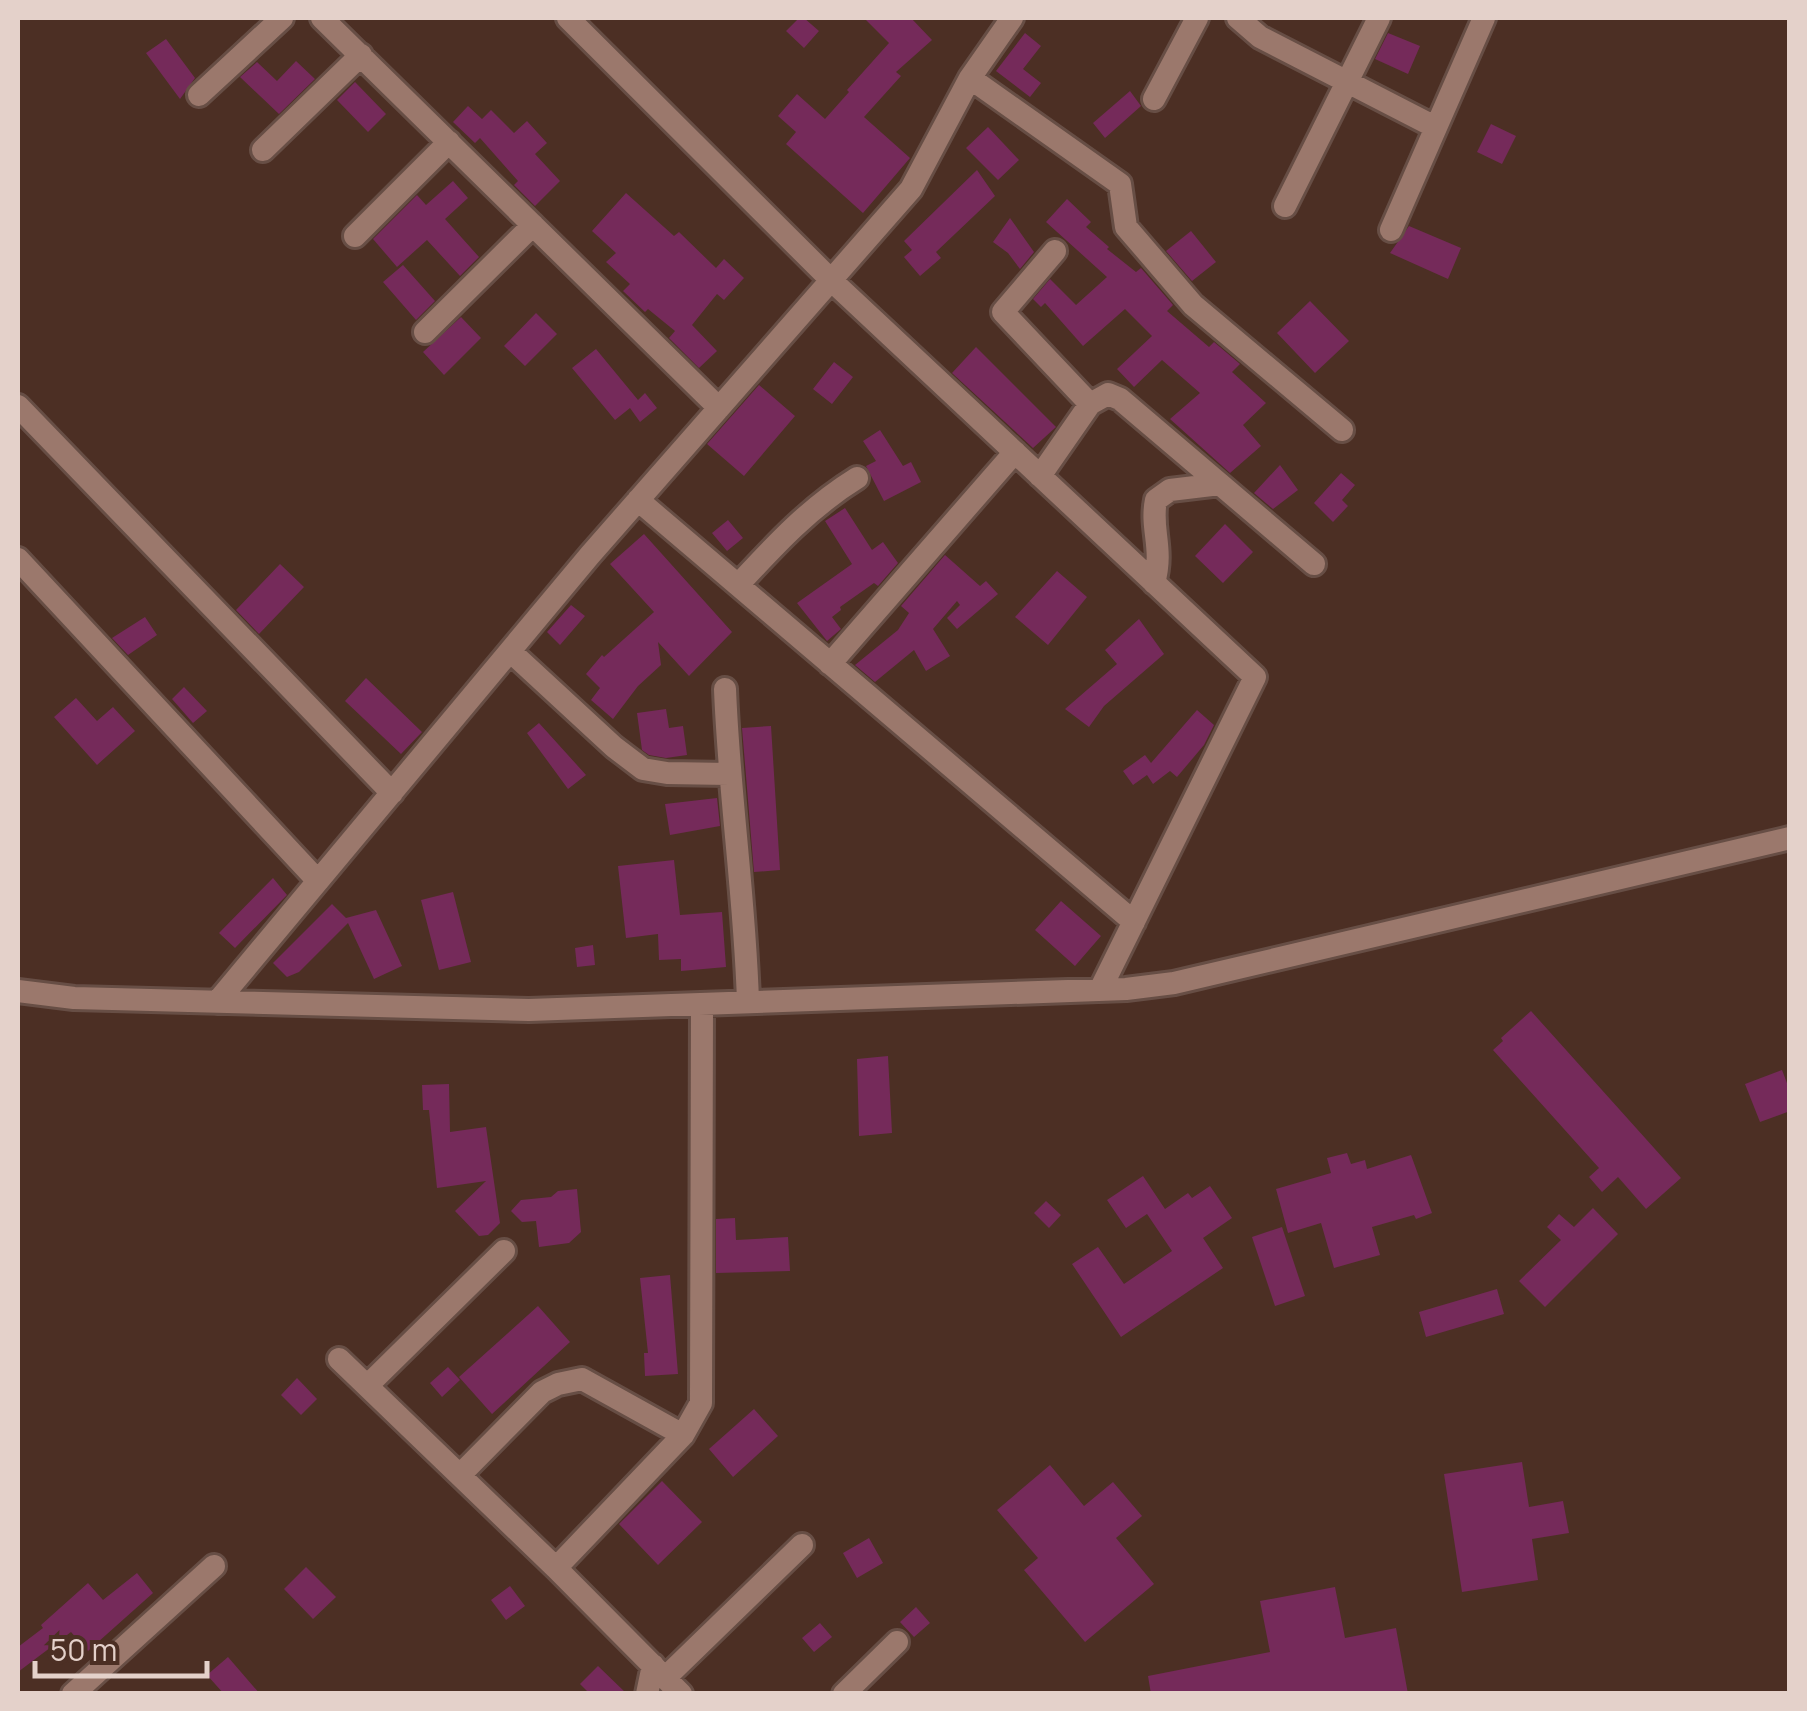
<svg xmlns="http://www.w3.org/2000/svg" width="1807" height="1711" font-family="Manrope,sans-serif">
<rect width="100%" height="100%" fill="#4c2f24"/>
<path fill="#752a5a" d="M799,18H804L819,31L804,48L786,31Z
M864,18H911L932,40L896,72L901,76L864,117L910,158L863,213L786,144L796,132L778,116L797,94L825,119L849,92L847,90L889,43Z
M1025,33L1041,46L1023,69L1041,83L1030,97L996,71Z
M1388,33L1420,46L1408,74L1375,59Z
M166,39L195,78L180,99L146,53Z
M296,61L315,79L279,114L240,77L257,62L277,81Z
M355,82L386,114L368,132L337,100Z
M1130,91L1141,106L1105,138L1093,123Z
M468,106L482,119L491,110L514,133L527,121L547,143L535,154L560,181L535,206L514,185L518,181L480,138L475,143L453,122Z
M1491,124L1516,136L1502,164L1477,152Z
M988,127L1019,160L998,180L966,148Z
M977,170L995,196L936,252L941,258L920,276L904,257L912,250L904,241Z
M453,181L468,198L445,219L479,257L460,276L427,240L397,267L373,239L417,195L426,205Z
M626,193L674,236L679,232L716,268L724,259L744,278L724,300L717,294L692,325L717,351L699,368L669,338L675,331L648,309L645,312L623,291L630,284L606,262L616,253L592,231Z
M1067,199L1091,222L1086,227L1109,247L1107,249L1136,272L1141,268L1173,305L1167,311L1209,347L1214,342L1240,364L1232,372L1266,403L1243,425L1261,446L1230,473L1170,419L1200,393L1162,360L1134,387L1117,369L1152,336L1125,309L1083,346L1045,303L1041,307L1033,299L1050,279L1076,305L1107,277L1046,222Z
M1010,218L1034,252L1020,269L1008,253L993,242Z
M1409,226L1461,248L1448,279L1390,253Z
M1191,231L1216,262L1192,281L1166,251Z
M403,265L435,301L416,320L383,282Z
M1310,301L1349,341L1315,373L1277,333Z
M536,313L557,334L525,366L504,346Z
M461,317L481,338L444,375L423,352Z
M976,347L1056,427L1033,448L952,373Z
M596,349L638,400L645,393L657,408L640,422L630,408L615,420L572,368Z
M834,362L853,377L832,404L813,389Z
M759,385L795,416L744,476L707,444Z
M880,430L903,466L911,462L921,482L884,501L866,466L876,461L863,441Z
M1280,465L1298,490L1273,509L1254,493Z
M1341,473L1355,485L1342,500L1348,506L1333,522L1314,503Z
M845,508L872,550L883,542L898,563L878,586L874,583L840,607L841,610L832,617L841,629L827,641L797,603L852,564L825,521Z
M728,520L743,538L727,551L712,533Z
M1225,524L1253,552L1223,583L1195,556Z
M644,534L732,632L689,676L658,642L661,665L638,686L613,719L591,700L600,688L586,674L602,655L604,657L654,612L610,564Z
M945,555L980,586L986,581L998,594L957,629L947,618L960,605L957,601L933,629L950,656L926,671L914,650L875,682L855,665L898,630L909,613L901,606Z
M280,564L304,587L259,634L236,610Z
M1057,571L1087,597L1048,645L1015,617Z
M571,605L585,616L560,645L547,632Z
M145,617L157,635L128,655L112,638Z
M1139,619L1164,654L1104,706L1089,727L1065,709L1117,664L1105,650Z
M366,678L422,732L401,754L345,701Z
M184,687L207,711L193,723L172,699Z
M76,698L97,721L113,707L135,731L97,765L54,717Z
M666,709L669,728L683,726L687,755L666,758L649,755L642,750L637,713Z
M1197,710L1214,725L1204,745L1177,777L1170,771L1153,784L1147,775L1133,785L1123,771L1145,755L1151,763Z
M539,723L586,775L568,789L527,733Z
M771,726L780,870L754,872L742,728Z
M717,798L720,826L670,835L665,804Z
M674,860L680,915L722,912L726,967L681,971V959L659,960L658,934L626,938L618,866Z
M273,878L287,895L235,948L219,933Z
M453,892L471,962L439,970L421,900Z
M1061,901L1101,936L1075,966L1035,930Z
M332,904L346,918L376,910L402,966L374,979L348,923L299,972L287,977L273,963Z
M593,945L595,965L577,967L575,948Z
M1531,1011L1681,1178L1646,1209L1618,1177L1602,1192L1589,1177L1599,1168L1493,1050L1503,1041L1501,1038Z
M888,1056L892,1133L859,1136L857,1059Z
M1782,1070L1790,1091V1111L1760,1122L1745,1084Z
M449,1084L450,1132L486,1127L500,1223L488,1235L479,1236L455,1211L486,1181L437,1188L429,1110H423L422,1085Z
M1347,1153L1351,1164L1365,1160L1367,1169L1411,1155L1432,1213L1416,1219L1414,1215L1372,1227L1380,1255L1334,1268L1321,1223L1288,1233L1276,1189L1331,1173L1327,1158Z
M1143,1176L1165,1209L1188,1193L1192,1198L1210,1186L1232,1218L1203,1238L1223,1268L1121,1337L1072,1264L1098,1247L1124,1284L1172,1251L1147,1214L1126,1228L1107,1200Z
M577,1189L581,1232L569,1243L539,1247L536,1221L522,1222L511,1211L521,1200L551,1197L558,1191Z
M1046,1201L1061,1215L1049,1228L1034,1213Z
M1593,1208L1618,1234L1545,1307L1519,1281L1561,1240L1547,1227L1559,1214L1574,1227Z
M735,1218L736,1240L788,1237L790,1271L716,1273V1219Z
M1282,1227L1305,1296L1275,1306L1252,1237Z
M670,1275L678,1374L645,1376L644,1353H648L640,1278Z
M1497,1289L1504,1314L1426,1337L1419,1312Z
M538,1306L570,1342L492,1414L459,1377Z
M448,1367L460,1380L442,1397L430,1383Z
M297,1378L317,1399L301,1415L281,1395Z
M754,1409L778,1436L733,1477L709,1449Z
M1522,1462L1529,1507L1563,1501L1569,1533L1532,1539L1538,1580L1462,1592L1444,1474Z
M1050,1465L1084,1506L1113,1482L1142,1516L1116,1538L1154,1584L1085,1642L1024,1570L1038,1558L997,1510Z
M662,1481L702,1522L658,1565L619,1524Z
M869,1538L883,1563L857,1578L843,1553Z
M306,1567L336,1597L313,1619L284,1589Z
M137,1573L153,1593L88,1651L71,1632L18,1672V1647L43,1628L41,1625L88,1583L103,1600Z
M510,1586L525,1606L506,1620L491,1600Z
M1335,1587L1345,1638L1396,1628L1408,1694H1151L1148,1676L1270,1652L1260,1601Z
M916,1607L930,1623L914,1637L900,1622Z
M820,1623L832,1637L814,1652L802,1638Z
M228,1657L260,1694H224L207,1675Z
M598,1666L627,1694H590L580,1684Z"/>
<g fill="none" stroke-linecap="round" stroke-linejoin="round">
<g stroke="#674e45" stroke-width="28">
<path id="minor" d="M322,18L719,408
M568,18L831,280L1255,677L1100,990
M1238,18L1260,37L1435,127
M970,78L1120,184L1126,227L1193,305L1342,430
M199,95L282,18
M1154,99L1197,18
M263,150L361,55
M1285,206L1379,18
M1391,230L1484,18
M355,236L449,142
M425,332L533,225
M1090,404L1108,394L1120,399L1314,564
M18,406L392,793
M1040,476L1090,404L1003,312L1055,251
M638,500L1134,922
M18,559L318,881
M1154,583C1164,548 1150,529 1156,500L1170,490L1220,484
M738,585C775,545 810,507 857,478
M510,651L614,747L643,769L667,773L729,774
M830,664L1015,452
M725,689C729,794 745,898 748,1002
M18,991L74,998L529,1010L1126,989L1174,983L1790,838
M217,1002L590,555L911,189L970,78L1012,18
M339,1359L556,1568
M367,1386L504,1251
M460,1475L542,1392L558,1384L582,1379L683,1435
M665,1678L802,1545
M73,1694L214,1566
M647,1694L653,1665
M681,1694L556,1568L683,1435L701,1403L702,1004
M844,1694L897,1642"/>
</g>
<use href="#minor" stroke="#9b786c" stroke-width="22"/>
</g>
<rect width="1807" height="1711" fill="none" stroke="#e4d1ca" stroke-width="40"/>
<path d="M35 1661v15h172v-15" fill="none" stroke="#e4d1ca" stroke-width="5"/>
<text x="50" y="1661" font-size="30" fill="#e4d1ca" stroke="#4c2f24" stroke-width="8" paint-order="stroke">50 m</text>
</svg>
